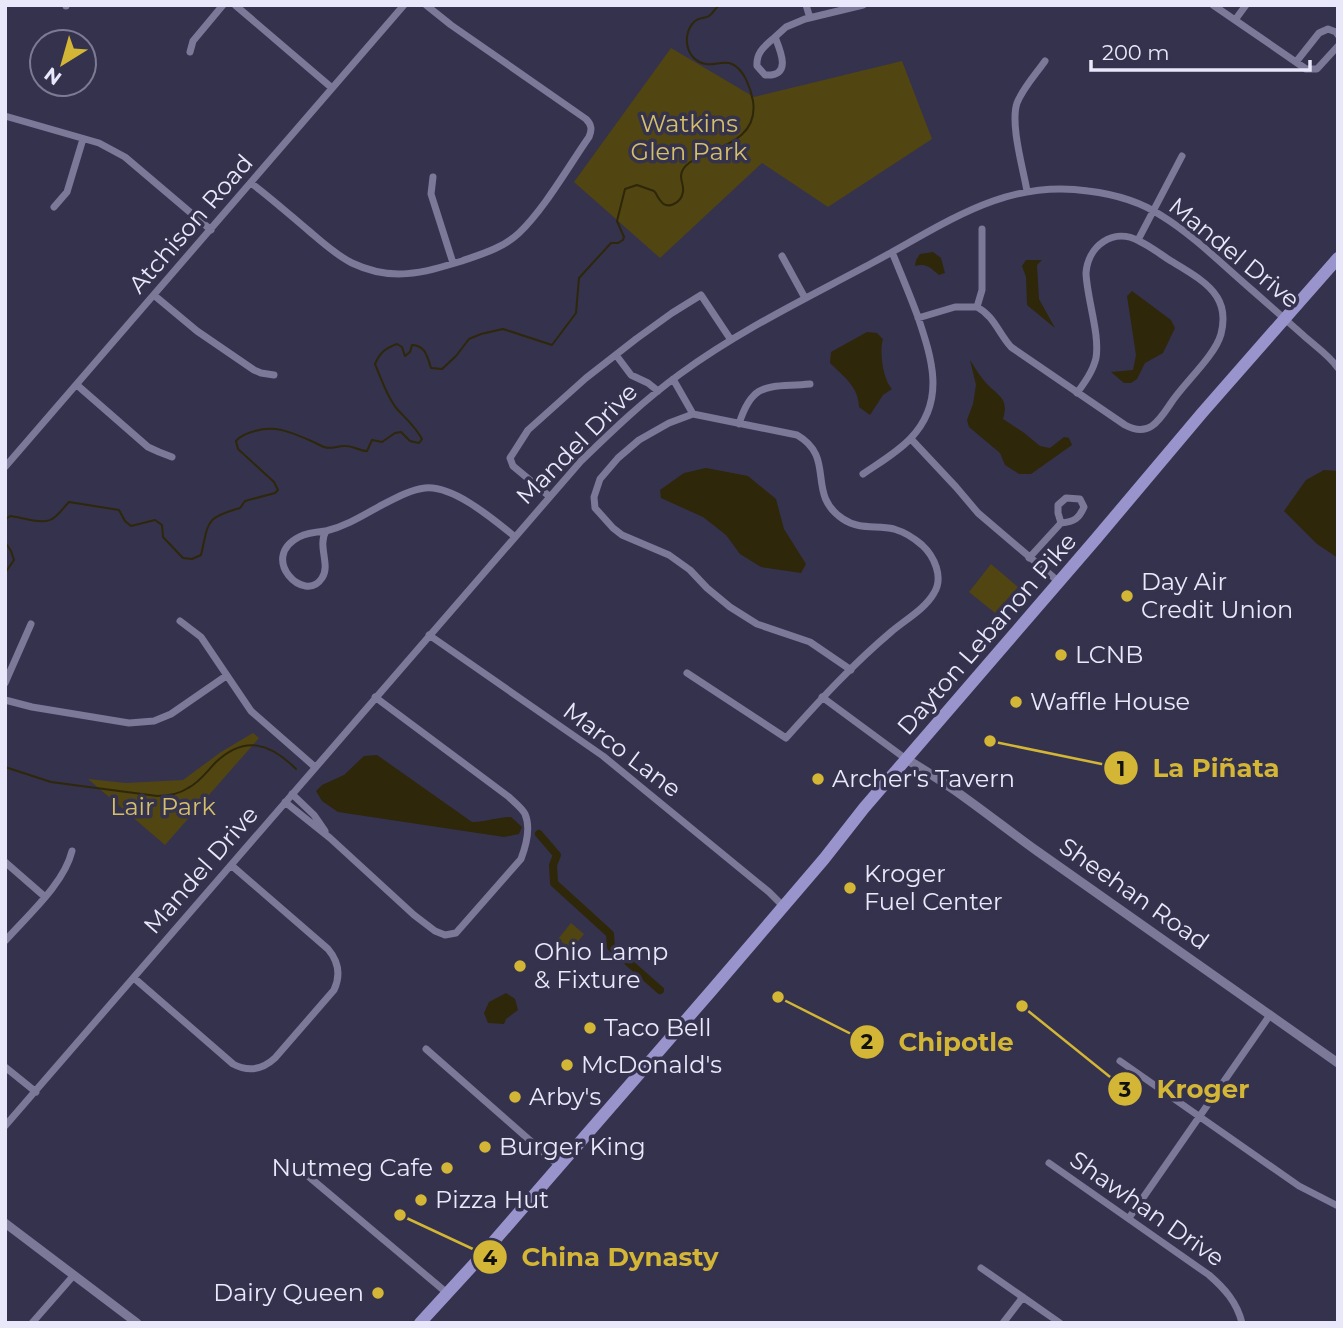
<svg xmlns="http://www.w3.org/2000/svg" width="1343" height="1328" font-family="Montserrat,sans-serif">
<rect width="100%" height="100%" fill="#35324e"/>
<path fill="#514512" d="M671,48L754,97L902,61L932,139L828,207L762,163L660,258L574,182Z
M991,564L1018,587L995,613L969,592Z
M253,733L259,738L165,845L88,779L126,783L183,780L221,752Z
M571,923L584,934L571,950L558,939Z"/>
<path fill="#2e2709" d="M933,252L941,258L945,273L939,275C930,268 927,263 915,266L916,260L920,254Z
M1026,260H1042L1037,265L1039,299L1055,328L1027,305L1026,277L1022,266Z
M1132,291L1171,320L1175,328L1163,353L1145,363L1137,379L1131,383H1124L1111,372L1133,370L1136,355L1127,296Z
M867,332L877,333L883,339C879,351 883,380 892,389L883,395L870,415L859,407C859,387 843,376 830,363L831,352Z
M970,360C975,368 981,378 988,385C1000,397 1009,399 1003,419L1023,432L1040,446L1050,448L1064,437L1069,438L1072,445L1031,474H1019L1005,465L1000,453L969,427L967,420L973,404L976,385Z
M706,468L748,476L776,499L784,529L806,564L801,573L761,567L740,554L726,535L703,517L661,498L660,490L684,473Z
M1324,470L1338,471V558L1317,544L1284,511L1306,480Z
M377,755L472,822C486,822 497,817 511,817L522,827L519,834L504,837L338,812L322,801L316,791L322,785L344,775L364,756Z
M506,993L515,999L518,1010L506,1019L504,1024L488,1023L484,1013L489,1002Z"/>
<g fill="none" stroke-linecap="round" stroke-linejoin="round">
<path stroke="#2e2709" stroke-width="2" d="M5,520L10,516C21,517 43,525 52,519C58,516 64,507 69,502L119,510L125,521L131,526L155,520L162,525L163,537L183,558L192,559L201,555C209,522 204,518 240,508L245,501L275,493L278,490L274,482L238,449L236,441C241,435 247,433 255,431C276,425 290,432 309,440C314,442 319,445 324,447C332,450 338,445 346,446C354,446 359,451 367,451L372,440L382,442L395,433L401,432L410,441L419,443L422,439C415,426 406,419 397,409C387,397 381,378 375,364C380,352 386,348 397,344L402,347L405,356L410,352L412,345C426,346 427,356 431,368L442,369L456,356L469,339L481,334L503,329L552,345L576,313L579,278L611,243H618L623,240L624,237L617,221L625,189L637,185L654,191C657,194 657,197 660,200C667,211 681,203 683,192C684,186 681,182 681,176C682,148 761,154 753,101C751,89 744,69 732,64C724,60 714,66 706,64C686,61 681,35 694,22C698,17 704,19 709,16C714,13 714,8 720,5
M5,542L11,551L14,560L5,573
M5,767L51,782L157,796C168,796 179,794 188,788C200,782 207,771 216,762C245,735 270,743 296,769"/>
<path stroke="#2e2709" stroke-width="8" d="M539,834L557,855L553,865L554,883L610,934L611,947L660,990"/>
<path stroke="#7b7898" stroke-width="7" d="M235,5L332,88
M806,5L810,18
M1213,5L1306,69H1317L1338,46
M66,6V5
M1235,20L1246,5
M775,37C781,52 792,77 765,75L757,66C756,52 765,46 775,37Z
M775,37L786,27L805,19L863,5
M190,52L193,41L223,5
M1296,62L1319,33L1328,29L1336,32L1338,35
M5,116L99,143L125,157L211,230
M433,177L431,194L453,263
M251,183C271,198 290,215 309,231C323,243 336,255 352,263C392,282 422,273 462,261C482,254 503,248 519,233C545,208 568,167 589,137C592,130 592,125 586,119L451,25L426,5
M1027,191C1023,168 1010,124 1017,103C1023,88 1036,74 1045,61
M54,207L67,192L83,139
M1138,240L1182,156
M782,256L805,298
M155,296L197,331L254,370L261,373L274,375
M977,307L982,290V229
M918,318L955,307H977C994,316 999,334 1011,347L1125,425C1149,438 1159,421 1171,403C1184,383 1215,356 1221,334C1224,322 1224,308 1217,297C1208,282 1186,270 1171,261C1160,254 1150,246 1139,241C1113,227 1088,246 1086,273C1087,299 1100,334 1096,358C1093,371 1085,382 1077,393
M616,355L631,375L648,383L658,391
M673,379L693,414
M77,385L148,447L159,452L172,457
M739,424C753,379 770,388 810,384
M911,439L956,487L978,513L1059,582
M5,467L404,5
M863,474C879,463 898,452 911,438C946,401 932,359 918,317C910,295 901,274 892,252
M549,496L513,466L510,458L528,430L586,378L636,339L672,313L701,295L731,340
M326,531C346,526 362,516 380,506C394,499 409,490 425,488C453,485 493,519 514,536
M326,531C317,546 331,565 322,578C305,605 258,558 299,537C307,533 317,532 326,531Z
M1029,558L1061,523C1075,522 1079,518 1084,507L1080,499L1066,498L1058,505V513L1061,523
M180,621L201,637L251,711L315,767
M429,635L603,756L769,892L783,906
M687,673L786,738C819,701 853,664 891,632C905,620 925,609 934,593C944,577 934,556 922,545C914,538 904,532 894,529C876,525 859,530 843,519C805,494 837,458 797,435L693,414L669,423L639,440L618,458L600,479L594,497L595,508L613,528L622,535L669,555L690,570L707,588L730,607L757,624L810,642L851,670
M5,683L31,624
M822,697L906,759
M5,700L32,707L129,723L154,721L171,714L226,676
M292,794L314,815L325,831
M285,802L330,838L414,915L435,931L445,935L456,933L521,859C526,846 531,828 525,814C522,808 514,802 509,797L375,697
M5,862L44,896
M5,941C27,916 64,884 72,851
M134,978L233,1064C248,1072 262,1070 275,1058L334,990C341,975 339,962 328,949L231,865
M426,1049L559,1166
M1120,1061L1299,1186L1338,1206
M5,1067L36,1092
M5,1126L581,461C612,431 644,400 680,374C740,330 807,298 872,263C942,226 1004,178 1088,191C1113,194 1141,202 1162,216C1193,235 1224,266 1252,290C1269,305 1286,320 1303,335C1315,346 1329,355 1338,368
M1049,1163L1209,1275C1224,1288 1237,1302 1242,1323
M308,1176L447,1293
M1129,1218L1270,1015
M981,1268L1060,1323
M32,1323L74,1275
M1003,1323L1023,1297"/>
<path stroke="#7b7898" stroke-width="9" d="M906,759C953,786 994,820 1037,851C1138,921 1238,992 1338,1063
M5,1223L137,1323"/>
<path stroke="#9a94cc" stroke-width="12" d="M420,1323L475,1263L712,990L824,859L864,808L1095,540L1202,413L1338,258"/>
</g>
<g fill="#d3b635" stroke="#35324e" stroke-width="2.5">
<circle cx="1127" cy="596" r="7"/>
<circle cx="1061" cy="655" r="7"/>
<circle cx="1016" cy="702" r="7"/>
<circle cx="818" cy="779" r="7"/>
<circle cx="850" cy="888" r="7"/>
<circle cx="520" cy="966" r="7"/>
<circle cx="590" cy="1028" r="7"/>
<circle cx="567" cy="1065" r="7"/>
<circle cx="515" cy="1097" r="7"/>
<circle cx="485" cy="1147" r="7"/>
<circle cx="447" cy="1168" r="7"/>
<circle cx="421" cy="1200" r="7"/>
<circle cx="378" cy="1293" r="7"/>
</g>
<g text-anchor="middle" stroke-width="7" stroke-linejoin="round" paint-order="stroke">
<g font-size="24" fill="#d4bf6b" stroke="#35324e">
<text x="689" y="132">Watkins<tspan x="689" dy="28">Glen Park</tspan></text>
<text x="163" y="815">Lair Park</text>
</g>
<g font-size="24" fill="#e9e8fa" stroke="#35324e">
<text transform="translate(191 224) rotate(-49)" y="8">Atchison Road</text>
<text transform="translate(1234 253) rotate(39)" y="8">Mandel Drive</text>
<text transform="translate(577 444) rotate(-45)" y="8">Mandel Drive</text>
<text transform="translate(987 634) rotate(-49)" y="8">Dayton Lebanon Pike</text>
<text transform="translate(622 750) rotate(37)" y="8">Marco Lane</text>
<text transform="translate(201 870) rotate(-49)" y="8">Mandel Drive</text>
<text transform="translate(1134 894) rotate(35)" y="8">Sheehan Road</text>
<text transform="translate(1147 1209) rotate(35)" y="8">Shawhan Drive</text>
</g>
<g font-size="24" fill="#e9e8fa" stroke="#35324e" text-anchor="start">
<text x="1141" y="590">Day Air<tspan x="1141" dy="28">Credit Union</tspan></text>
<text x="1075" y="663">LCNB</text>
<text x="1030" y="710">Waffle House</text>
<text x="832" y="787">Archer's Tavern</text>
<text x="864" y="882">Kroger<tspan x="864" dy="28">Fuel Center</tspan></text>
<text x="534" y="960">Ohio Lamp<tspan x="534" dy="28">&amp; Fixture</tspan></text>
<text x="604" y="1036">Taco Bell</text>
<text x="581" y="1073">McDonald's</text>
<text x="529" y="1105">Arby's</text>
<text x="499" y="1155">Burger King</text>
<text x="433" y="1176" text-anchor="end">Nutmeg Cafe</text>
<text x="435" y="1208">Pizza Hut</text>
<text x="364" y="1301" text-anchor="end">Dairy Queen</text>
</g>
</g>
<path fill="none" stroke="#d3b635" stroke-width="2.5" d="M990 741L1121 768M778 997L867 1042M1022 1006L1125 1089M400 1215L490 1257"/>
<g fill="#d3b635" stroke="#35324e" stroke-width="2.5">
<circle cx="990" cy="741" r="7"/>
<circle cx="778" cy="997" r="7"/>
<circle cx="1022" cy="1006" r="7"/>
<circle cx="400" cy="1215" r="7"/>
<circle cx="1121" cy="768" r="18"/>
<circle cx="867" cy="1042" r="18"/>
<circle cx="1125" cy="1089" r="18"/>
<circle cx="490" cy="1257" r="18"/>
</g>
<g font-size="21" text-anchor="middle" font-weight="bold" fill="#111">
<text x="1121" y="776">1</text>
<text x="867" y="1049">2</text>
<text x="1125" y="1097">3</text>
<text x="490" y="1265">4</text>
</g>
<g font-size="26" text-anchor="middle" font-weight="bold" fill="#d3b635" stroke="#35324e" stroke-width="7" stroke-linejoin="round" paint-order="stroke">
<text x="1216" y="777">La Piñata</text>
<text x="956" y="1051">Chipotle</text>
<text x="1203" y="1098">Kroger</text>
<text x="620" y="1266">China Dynasty</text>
</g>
<rect width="1343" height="1328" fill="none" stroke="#e9e8fa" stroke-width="14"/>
<g transform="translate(63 63) rotate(217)"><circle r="33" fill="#35324e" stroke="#7d7b93" stroke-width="2"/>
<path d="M0-5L12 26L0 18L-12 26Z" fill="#d3b635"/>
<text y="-10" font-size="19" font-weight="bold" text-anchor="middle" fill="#e9e8fa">N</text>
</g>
<path d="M1091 60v10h219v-10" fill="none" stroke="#e9e8fa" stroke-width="3.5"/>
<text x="1102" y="60" font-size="21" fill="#e9e8fa" stroke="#35324e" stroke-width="5" paint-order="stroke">200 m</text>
</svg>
